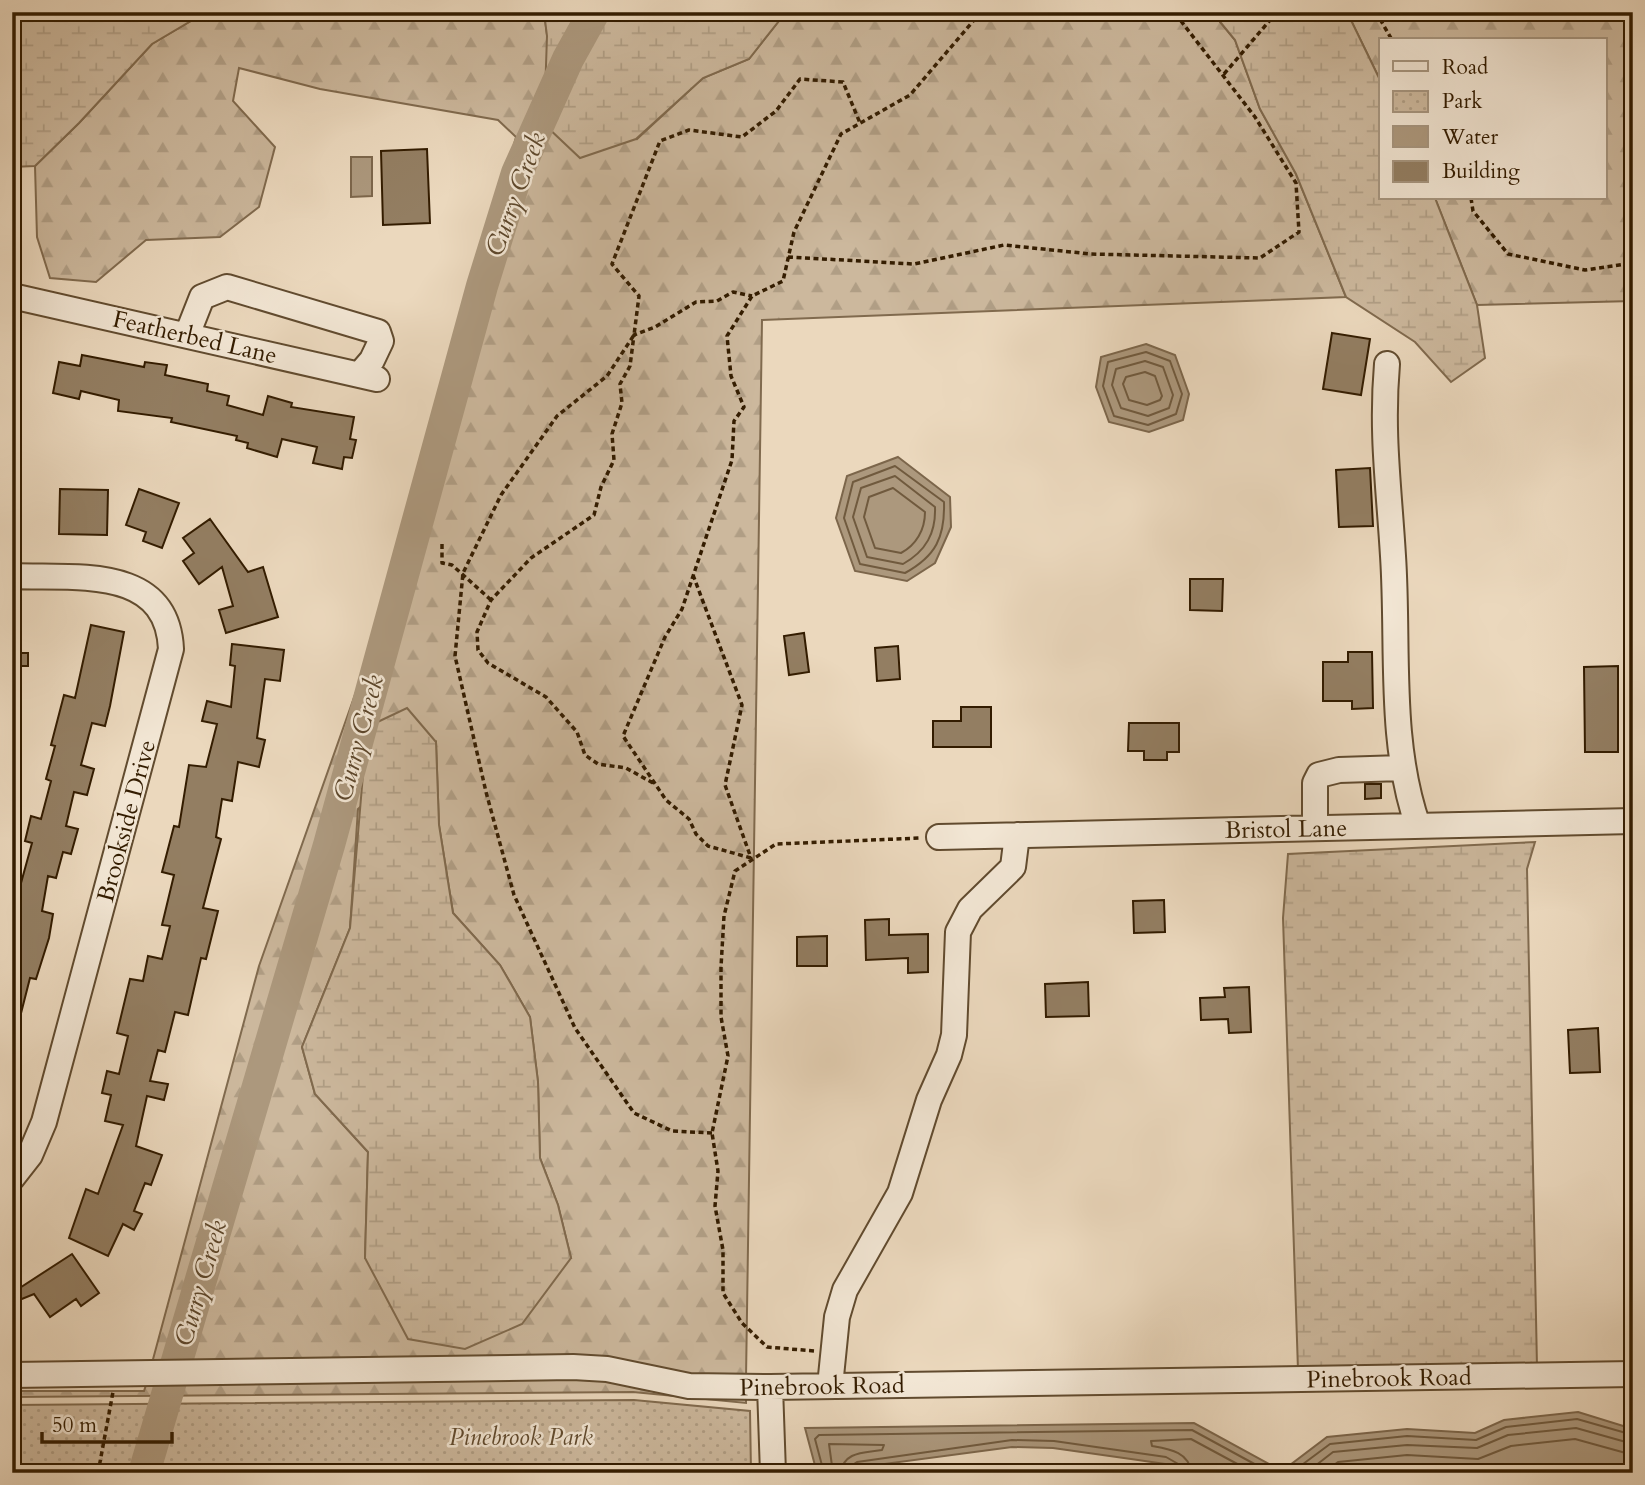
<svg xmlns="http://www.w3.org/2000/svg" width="1645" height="1485" font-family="Cardo,serif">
<defs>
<pattern id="forest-firs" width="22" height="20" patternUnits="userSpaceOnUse" patternTransform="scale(1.75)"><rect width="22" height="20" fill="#ccb89d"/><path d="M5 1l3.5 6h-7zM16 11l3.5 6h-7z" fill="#b09e85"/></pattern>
<pattern id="wetland-marsh" width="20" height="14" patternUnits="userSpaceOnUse" patternTransform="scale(1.75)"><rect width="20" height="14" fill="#ccb89d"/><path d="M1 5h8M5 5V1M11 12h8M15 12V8" fill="none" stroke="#b09e85"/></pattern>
<pattern id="park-dots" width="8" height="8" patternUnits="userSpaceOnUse" patternTransform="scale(1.75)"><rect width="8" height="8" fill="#ccb89d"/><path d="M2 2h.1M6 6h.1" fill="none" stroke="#b09e85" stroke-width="1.8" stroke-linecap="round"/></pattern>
</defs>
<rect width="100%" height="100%" fill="#ebd8bd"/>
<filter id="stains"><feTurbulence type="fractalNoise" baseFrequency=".00286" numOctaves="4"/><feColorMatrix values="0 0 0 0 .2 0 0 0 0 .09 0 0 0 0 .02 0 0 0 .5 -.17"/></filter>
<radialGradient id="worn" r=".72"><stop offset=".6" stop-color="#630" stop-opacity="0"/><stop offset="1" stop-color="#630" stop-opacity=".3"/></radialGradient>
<path fill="url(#forest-firs)" stroke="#806a4e" stroke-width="2" fill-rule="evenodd" d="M206,12H544L547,35L637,139L703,78L749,59L786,12H1212L1235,40L1260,109L1296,174L1346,297L762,320L746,1378L152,1363L259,966L386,607L516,137L498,120L320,89L239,68L233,101L275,147L259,207L220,237L146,240L96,282L50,278L37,237L35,166L79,123L152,44ZM436,742L439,825L453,913L500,965L530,1017L538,1082L540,1158L558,1205L571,1258H365L368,1152L315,1094L302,1047L350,928L358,809Z
M1347,12H1633V301L1477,305L1435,198H1605V40H1381V82Z
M573,1376L746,1396V1403L633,1392L12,1397V1391H144L147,1382Z"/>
<path fill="url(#wetland-marsh)" stroke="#806a4e" stroke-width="2" d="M12,12H206L152,44L79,123L35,166L12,167Z
M544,12H786L749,59L703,78L636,139L580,158L544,124L547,36Z
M1212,12H1347L1381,82V198H1435L1477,305L1485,358L1451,382L1415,342L1346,297L1296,174L1260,109L1235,40Z
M407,708L436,742L439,825L453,913L500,965L530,1017L538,1082L540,1158L558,1205L571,1258L522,1324L465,1349L408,1339L365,1258L368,1152L315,1094L302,1047L350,928L367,727Z
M1535,842L1527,869L1537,1367L1298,1370L1283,918L1288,854Z"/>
<path fill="url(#park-dots)" stroke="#806a4e" stroke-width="2" d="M634,1400L750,1411L751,1473H12V1405Z"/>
<path fill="#ac987d" stroke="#7c664b" stroke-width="2" d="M351,157H372V196L351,197Z
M1146,344L1175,355L1189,394L1183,420L1149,432L1109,422L1096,387L1101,357Z
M898,457L950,497L951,527L935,563L907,581L855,571L836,518L847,476Z
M1578,1412L1633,1429V1473H1181L1165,1464L1138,1460L1053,1448L1012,1447L817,1473L805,1428L1194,1423L1282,1471L1327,1437L1407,1429L1475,1433L1504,1420Z"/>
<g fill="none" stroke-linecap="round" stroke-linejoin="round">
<path stroke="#705a3e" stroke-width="2" d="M1146,352L1170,361L1182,394L1176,414L1148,425L1114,416L1103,386L1108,362Z
M1145,361L1163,367L1173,395L1169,408L1148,416L1121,408L1112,385L1116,369Z
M1145,372L1155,376L1162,396L1160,400L1147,405L1129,400L1123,384L1126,377Z
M895,466L944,502C945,537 936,556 905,573L860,564L844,518L853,482Z
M895,476L935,507C936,533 926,551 903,564L867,557L853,517L861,488Z
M893,488L925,512C925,530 916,545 901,553L875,548L864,517L869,497Z
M824,1473L815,1439L819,1435L1192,1430L1271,1473
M833,1473L829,1444L884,1445L882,1450C865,1453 843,1451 841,1473
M850,1473L851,1466L857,1462L1012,1440L1054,1441L1166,1457L1180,1465L1183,1473
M1191,1473C1190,1452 1169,1449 1152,1446L1151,1441L1191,1439L1254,1473
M1291,1473L1330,1444L1407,1436L1476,1440L1506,1427L1577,1419L1633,1435
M1306,1473L1333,1452L1407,1445L1477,1448L1508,1435L1576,1428L1633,1444
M1323,1473L1338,1462L1407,1455L1478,1459L1511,1446L1575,1439L1633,1455"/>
<path stroke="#ac987d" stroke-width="32" d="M144,1473L329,845L482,286L517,173L568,59L594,12"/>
</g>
<path fill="#937e62" stroke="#331c00" stroke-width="2" d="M427,149L430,223L383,225L381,151Z
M1332,333L1370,339L1361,395L1323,389Z
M82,355L144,367L145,362L167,365L165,375L208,384L207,391L229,396L227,405L263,415L268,396L292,403L291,407L354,417L350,439L356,440L352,458L344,457L342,469L313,463L317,447L282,439L277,457L247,448L248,443L236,440L237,436L171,422L172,418L118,411L119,400L81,391L79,399L53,393L59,362L80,366Z
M1370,468L1373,526L1339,527L1336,470Z
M60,489L108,490L107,535L59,534Z
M139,489L179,503L162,548L143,541L146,532L126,525Z
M210,519L248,572L263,567L278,617L226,633L219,610L233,606L222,567L199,584L183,561L194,553L183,538Z
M1190,579H1223L1222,611L1190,610Z
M91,625L124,632L110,706L105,726L92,723L81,765L94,769L87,795L74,792L66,826L78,829L71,854L63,852L56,878L48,876L42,911L53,914L49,938L36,979L30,978L17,1029L12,1028V900L16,882L21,883L32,843L25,841L31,816L41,819L51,781L46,779L55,746L51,745L64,695L75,698Z
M804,633L809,672L789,675L784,636Z
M232,644L284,650L280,681L265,679L257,738L265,740L259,767L238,762L232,801L222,799L216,837L221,839L203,908L218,911L206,959L201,958L188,1015L175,1012L165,1052L158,1050L150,1081L168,1084L164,1100L147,1096L136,1146L162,1155L151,1185L145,1183L134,1211L142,1214L134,1230L123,1224L108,1256L69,1238L86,1189L98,1194L123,1125L105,1121L111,1095L102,1093L107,1071L119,1074L128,1036L117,1033L130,979L143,981L148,956L162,959L170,926L162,925L174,875L162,872L174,826L179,827L189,765L206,767L217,724L202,721L207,701L231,707L235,666L230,665Z
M898,646L900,679L877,681L875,648Z
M1348,652H1372L1373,708L1352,709V701H1323V662H1348Z
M12,653H28V666H12Z
M1618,666V752H1585L1584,667Z
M961,707H991V747H933V721H961Z
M1129,723H1179V752H1167V760H1144V751H1128Z
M1365,784H1381V798L1365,799Z
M1164,900L1165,932L1134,933L1133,901Z
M889,919V935L928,934V972L908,973V958L866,960L865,920Z
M827,936V966H797V937Z
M1088,982L1089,1016L1046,1017L1045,984Z
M1249,987L1251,1032L1229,1033L1228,1019L1201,1020L1200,998L1225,997L1224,988Z
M1598,1028L1600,1072L1570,1073L1568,1030Z
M72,1254L99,1293L81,1306L76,1299L50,1317L34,1294L12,1303V1293Z"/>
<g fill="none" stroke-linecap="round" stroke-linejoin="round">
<g stroke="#614b2f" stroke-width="28">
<path id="minor" d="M12,296L377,379
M187,335L202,297L227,287L378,332L381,341L372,360L359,375
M1387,364C1381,433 1389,488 1393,556C1399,646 1388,740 1418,826
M12,576C74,579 167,564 171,649L44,1122L30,1155L12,1178
M1315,828V783L1319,775L1339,770L1402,768
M939,837L1633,821
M12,1375L573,1367L607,1369L689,1386L770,1387L1633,1374
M830,1386L837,1317L845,1290L900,1193L929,1100L949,1055L954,1035L958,932L970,909L1013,867L1017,835
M770,1387L773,1473"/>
</g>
<path stroke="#331c00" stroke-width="3.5" stroke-dasharray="5 3.5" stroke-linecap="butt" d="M1376,12L1392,40
M1224,74L1277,12
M1471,198L1473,211L1508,254L1585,270L1633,263
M788,257L914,264L1004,245L1091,254L1260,258L1299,232L1296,183L1255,117L1181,21L1180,12
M442,544V563L452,565L491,600
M693,575L742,705L725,785L751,858
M653,783L626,768L598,764L585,755L577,732L546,697L488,663L478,650L477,632L491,600L531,558L594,515L601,487L614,460L612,434L622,403L620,384L630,366L634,335L655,327L696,302L717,301L733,292L752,296
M751,858L708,846L696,834L689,819L666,800L623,736L665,637L682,609L732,460L734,421L744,407L731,376L727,336L752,296L783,281L794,232L841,134L910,95L981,12
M712,1133L672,1131L634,1113L575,1028L514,895L486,792L455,656L463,573L501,495L557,416L607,376L634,335L639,296L612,264L660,141L689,130L742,137L776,111L800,79L843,82L860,123
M814,1351L767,1347L742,1323L723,1293V1250L715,1206L718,1171L712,1133L728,1056L721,1017V967L724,916L735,871L776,844L921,838
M98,1473L113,1392"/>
<use href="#minor" stroke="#f2e6d4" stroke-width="24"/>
</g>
<g text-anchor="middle" stroke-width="5" stroke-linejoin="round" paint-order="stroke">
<g font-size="24" fill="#331c00" stroke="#f2e6d4">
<text transform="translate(195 337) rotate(13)" y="8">Featherbed Lane</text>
<text transform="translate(126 821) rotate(-75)" y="8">Brookside Drive</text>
<text transform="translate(1286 829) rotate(-1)" y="8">Bristol Lane</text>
<text transform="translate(1389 1378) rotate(-1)" y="8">Pinebrook Road</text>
<text transform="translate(822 1386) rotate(-1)" y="8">Pinebrook Road</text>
</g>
<g font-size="24" font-style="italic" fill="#614b2f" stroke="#f2e6d4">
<text x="521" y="1445">Pinebrook Park</text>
</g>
<g font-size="26" font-style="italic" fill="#5d472c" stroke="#f2e6d4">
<text transform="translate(515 194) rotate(-70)" y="9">Curry Creek</text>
<text transform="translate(358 738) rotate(-75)" y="9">Curry Creek</text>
<text transform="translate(200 1283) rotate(-74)" y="9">Curry Creek</text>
</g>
</g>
<rect width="1645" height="1485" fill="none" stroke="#ebd8bd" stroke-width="42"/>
<rect x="14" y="14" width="1617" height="1457" fill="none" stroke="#331c00" stroke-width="3.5"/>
<rect x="21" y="21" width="1603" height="1443" fill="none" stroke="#331c00" stroke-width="2"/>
<rect x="1379" y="38" width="228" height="161" fill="#f2e6d4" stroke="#a6957f" stroke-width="2"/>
<rect x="1393" y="61" width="35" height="10" fill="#f2e6d4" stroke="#a6957f" stroke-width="2"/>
<text x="1442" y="74" font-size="21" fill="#331c00">Road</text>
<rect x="1393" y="91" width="35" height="21" fill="url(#park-dots)" stroke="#a6957f" stroke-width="2"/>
<text x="1442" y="108" font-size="21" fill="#331c00">Park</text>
<rect x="1393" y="126" width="35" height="21" fill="#ac987d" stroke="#a6957f" stroke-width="2"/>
<text x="1442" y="144" font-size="21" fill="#331c00">Water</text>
<rect x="1393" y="161" width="35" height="21" fill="#937e62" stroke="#a6957f" stroke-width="2"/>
<text x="1442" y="178" font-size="21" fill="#331c00">Building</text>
<path d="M42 1432v10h130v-10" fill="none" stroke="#331c00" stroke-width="3.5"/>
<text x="52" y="1432" font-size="21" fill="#331c00" stroke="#f2e6d4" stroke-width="5" paint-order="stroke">50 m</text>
<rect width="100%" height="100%" filter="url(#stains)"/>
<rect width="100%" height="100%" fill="url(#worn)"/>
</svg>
